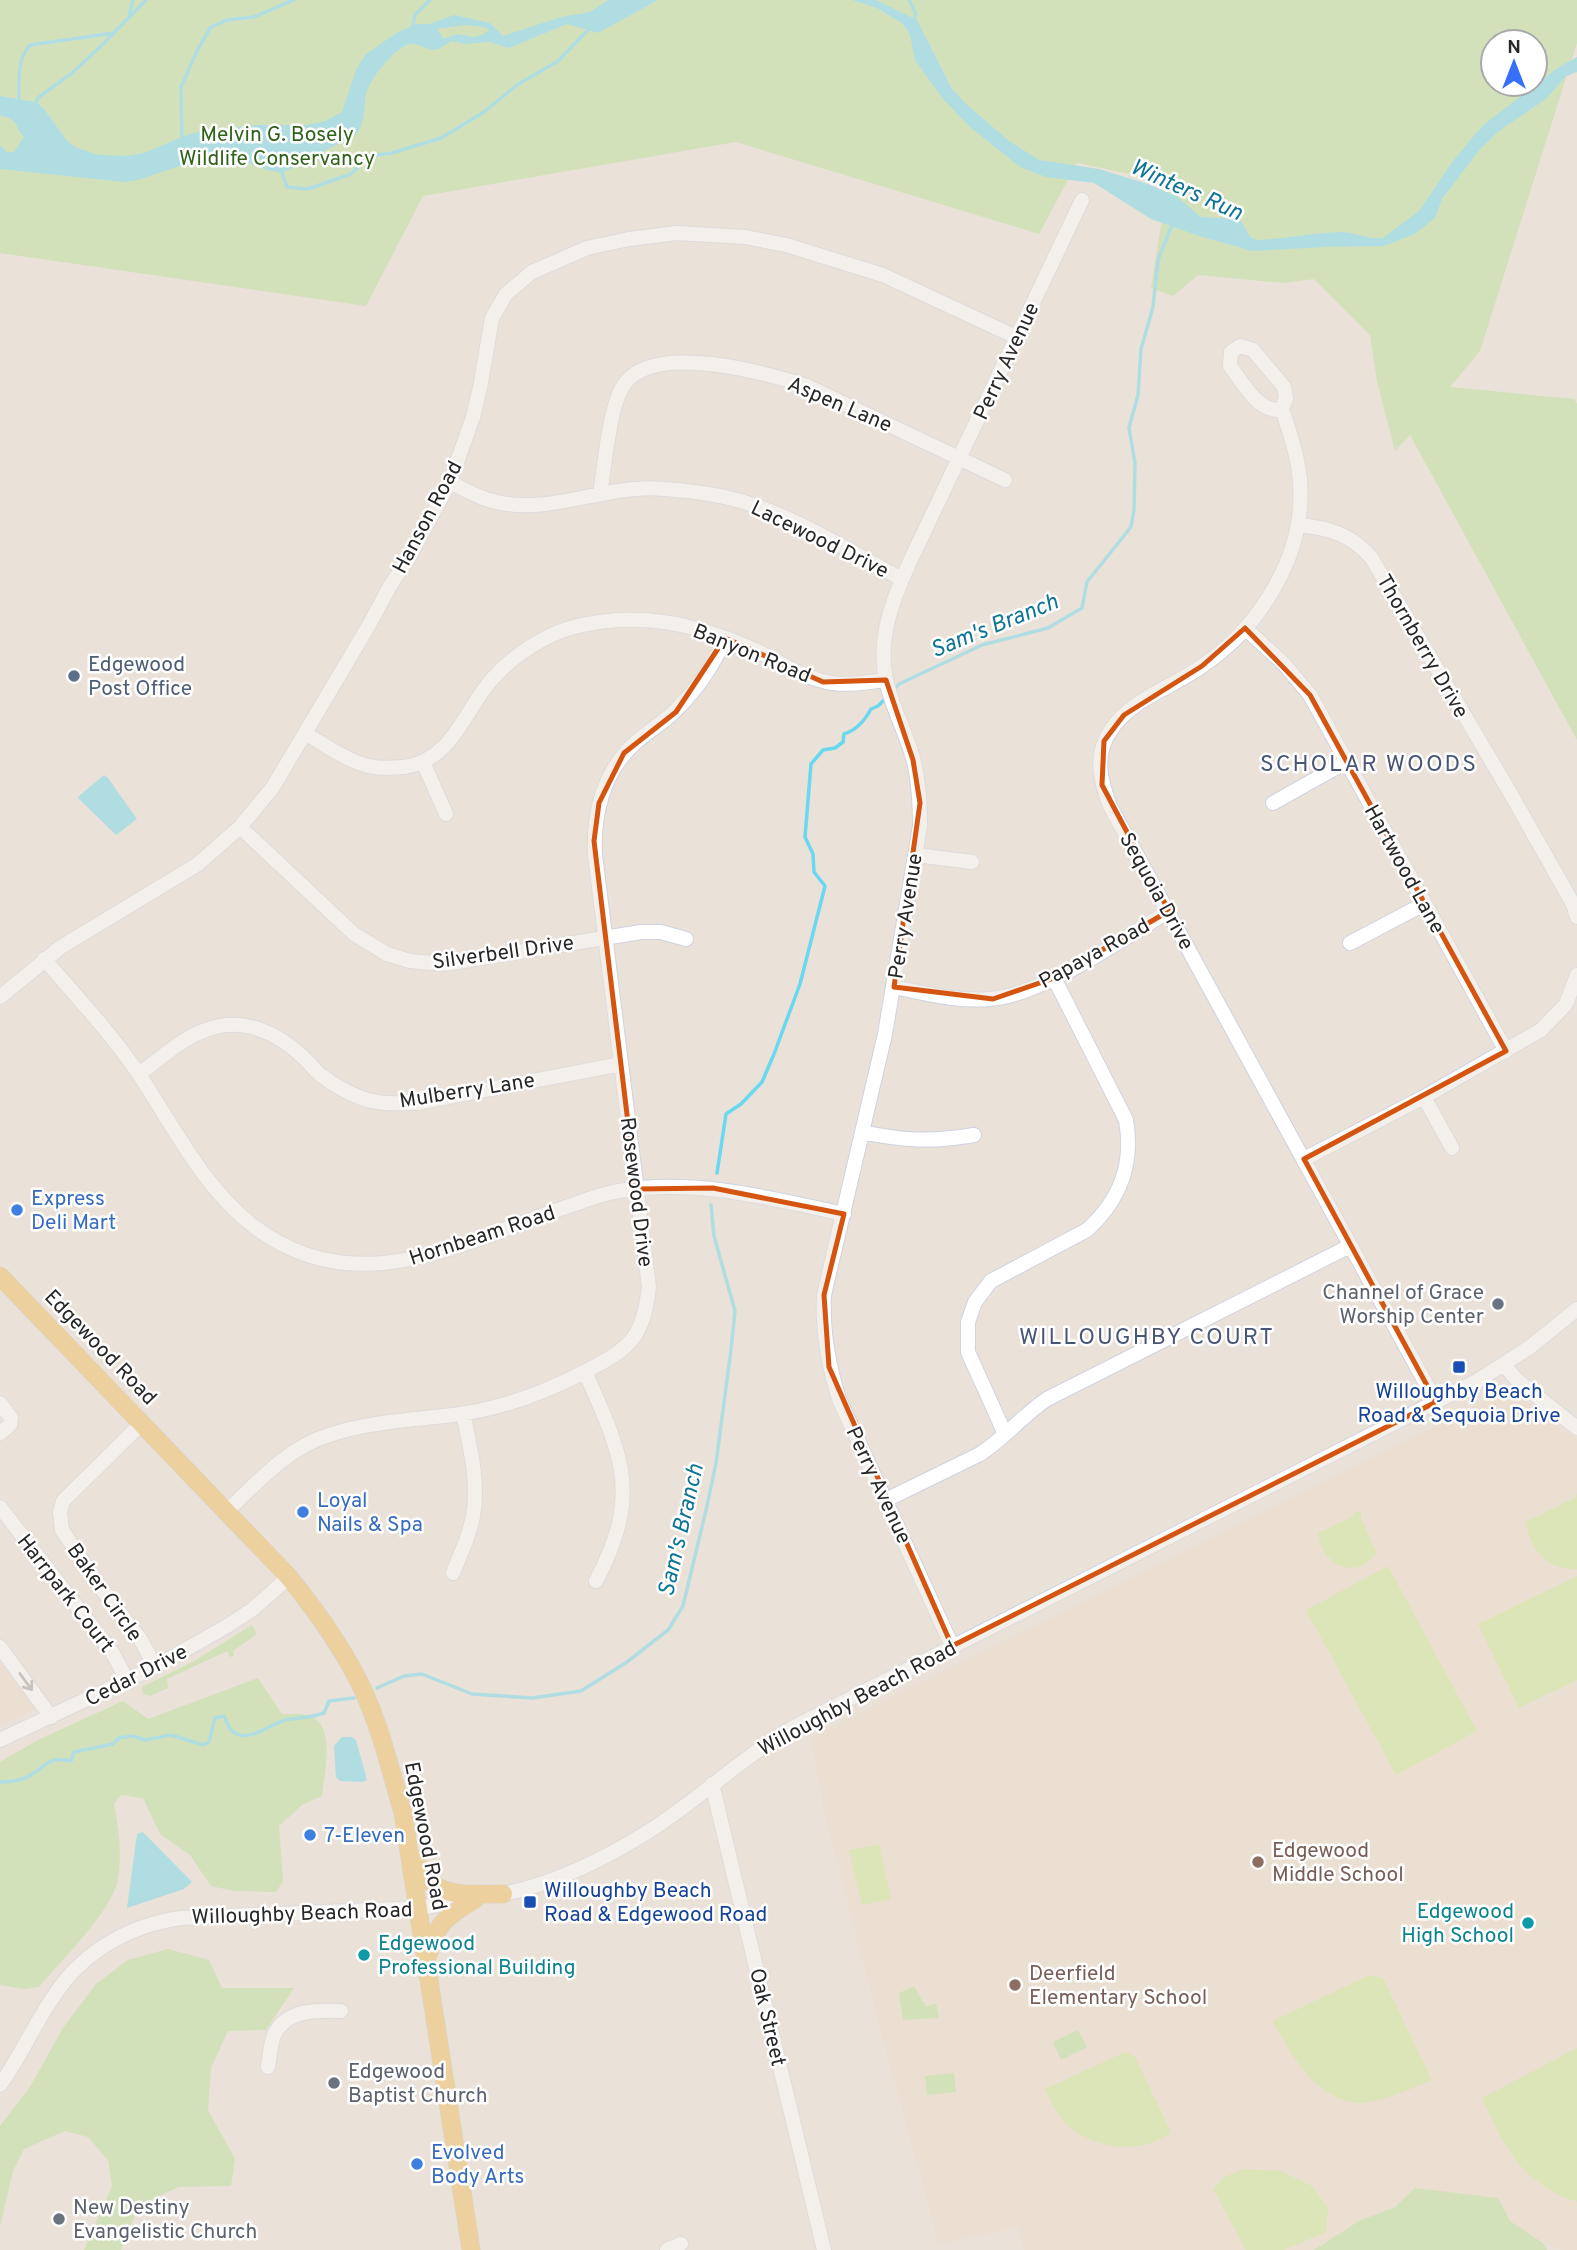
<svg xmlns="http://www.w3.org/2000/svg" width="1577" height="2250" font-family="Overpass,sans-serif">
<rect width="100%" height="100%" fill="#eae1d8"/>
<path fill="#ecdcc7" d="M1515,1392L1577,1440V2250H1562L1416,2188L1395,2207L1359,2221L1314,2250H1024L1018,2227L939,2244L877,2019L822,1801L811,1737L1500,1394Z
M0,1659L35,1709L0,1725Z"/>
<path fill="#b6e194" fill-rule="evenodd" d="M0,0H1577V43L1480,351L1450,387L1574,399L1577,404V740L1410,435L1395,451L1377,382L1370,335L1314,279L1283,283L1198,275L1173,296L1151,288L1168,182L1077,163L1039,234L736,142L423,196L366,306L0,253ZM1493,42H1535V84H1493Z
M252,1625L257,1634L233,1651L234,1656L230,1657L227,1651L167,1679L168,1688L150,1696L143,1694L142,1687L194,1661Z
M258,1678L282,1714C292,1714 305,1712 314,1718C335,1731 324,1775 322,1796L302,1805L279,1826L283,1881L276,1892L234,1891L211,1886L190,1855L160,1834L143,1798L121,1795L114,1804C119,1829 122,1854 118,1879C113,1910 60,1962 39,1987L24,1989L0,1985V1762L38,1740L123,1701L148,1719Z
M168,1949L209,1960L222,1988H294L266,2030L228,2031L211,2068L208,2110L235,2159L231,2186L179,2187L139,2205L121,2250H84L112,2186L108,2160L88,2137L65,2131L24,2149L13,2171L0,2227V2126L30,2087L63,2028L96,1984L128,1960Z
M914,1986L926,2007L936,2003L939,2018L903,2020L899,1993Z
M1078,2030L1087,2047L1061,2060L1053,2042Z
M954,2073L956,2092L927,2095L925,2076Z
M1415,2188L1498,2198L1510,2221L1543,2243L1547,2250H1314L1359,2221L1395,2207Z"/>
<path fill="#cce98f" d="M1577,1493V1569C1546,1570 1531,1550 1526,1522L1576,1497Z
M1358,1511L1361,1513V1519L1377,1553C1373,1557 1369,1561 1364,1564C1341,1577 1320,1555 1318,1533L1352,1517L1354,1512Z
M1388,1566L1477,1731L1396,1775L1306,1610Z
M1577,1576V1680L1519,1708L1478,1624Z
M879,1844L891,1899L862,1905L849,1850Z
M1369,1975L1383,1978L1432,2080C1412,2088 1369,2108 1349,2102C1312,2092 1289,2052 1273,2021Z
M1577,2048V2202C1522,2184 1504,2147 1482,2098Z
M1125,2052L1135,2057L1171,2132C1139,2158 1081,2148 1058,2114C1053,2106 1049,2097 1045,2089Z
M1244,2169L1280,2171L1312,2186L1328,2208L1326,2232L1284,2250H1246L1213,2189L1224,2177Z"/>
<path fill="#6ad8ee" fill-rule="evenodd" d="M608,0H658L598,33L567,24L509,48L489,42L465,44L452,41C447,43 442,48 438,49C426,53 417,40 407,45C392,51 370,79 366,94C363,109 366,124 355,135L282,173L267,170L245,161L214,160L183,165L138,180L124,182L0,169V145L7,152H14L24,137C15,128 18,117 0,116V96L36,102L44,109L67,141L77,148L99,155L126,156L144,153L184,136L202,131L259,125H307L325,121L342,112L356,70L366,54L398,32L417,24H429L454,15L490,23L503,36L561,17L590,12ZM465,25L483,27L490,30C472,41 474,36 456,34L444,39L437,29Z
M852,0H876L917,20L951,87L963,101L1009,141L1039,160L1099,169L1148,184L1176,196L1201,217L1240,219L1250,237L1257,240C1284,239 1312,233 1340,232C1354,232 1369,240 1383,238L1419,211L1453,161L1482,126L1559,67L1577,57V72L1566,76L1546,99L1499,131L1481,148L1442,199L1435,218L1415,234L1384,246L1326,247L1252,251L1199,236L1151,219L1094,183L1046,177L1020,167L970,127L943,99L915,60L910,35L903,24L877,8Z
M104,775L108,778L137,819L116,835L78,798L80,795Z
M342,1737H352L356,1740L367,1780L362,1782L340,1781L336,1777L334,1746Z
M143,1832L192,1882L184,1889L127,1908L137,1834Z"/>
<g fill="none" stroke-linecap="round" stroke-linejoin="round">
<path stroke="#6ad8ee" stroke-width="3.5" d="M909,0L916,14L913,20
M129,15L133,0
M412,29L415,15L430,0
M19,99C19,81 17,59 30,45L114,33
M36,102L39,97L72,73L100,47L146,0
M182,139L181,87L198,49L211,27L227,20L254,17L294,0
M282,173L287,187L308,189L351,174L369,156L392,153L441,138L484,112L517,85L558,61L590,28
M894,690L899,684L982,645L1048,628L1082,608L1087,582L1131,527L1134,510L1135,463L1129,428L1138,395L1141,349L1153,307L1158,260L1172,225
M717,1173L726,1114L741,1104L762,1082L774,1054L800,984L825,886L814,872L813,854L805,837L811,764L823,750L835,748L843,742L844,734C857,730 865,720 871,709L878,706L886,698
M377,1688L404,1676L422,1674L472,1694L532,1698L581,1691L627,1662L668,1630L683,1606L707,1506L716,1463L731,1350L735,1311L714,1236L711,1205
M0,1782C11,1782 25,1780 34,1773C50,1762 49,1757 71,1761L74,1752L113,1744L119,1738L133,1736L145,1740L171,1735L203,1745L209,1742L215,1718L224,1716C227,1722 229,1731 237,1734C254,1741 273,1721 290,1719C303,1717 311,1718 324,1713L329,1701L354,1698"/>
<g stroke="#ced3e1" stroke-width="16">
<path id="minor" d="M1240,346L1253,350L1284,387L1286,398L1282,409C1259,415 1242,381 1230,366L1231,352Z
M1282,409C1290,433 1298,456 1300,481C1306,554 1261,626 1202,666C1173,687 1131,699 1111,730C1094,754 1100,780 1110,806L1436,1402
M450,482C463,489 475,496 489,500C546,518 606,483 664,489C694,491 725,495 753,505C805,522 854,554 902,579
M600,493C605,466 609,404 625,383C657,342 766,373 807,386L1005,480
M1299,525C1329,528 1350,534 1371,557L1508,789L1573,904L1577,917
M1245,628L1284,664L1310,695L1506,1051
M306,734C324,744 342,758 362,764C375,769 390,768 404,767C454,760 464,709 494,677C513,656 543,636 570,628C635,610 695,623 755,650C777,660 799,676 823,681C843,687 866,682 886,680
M423,762L446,814
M1273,803L1346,762
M240,827L354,934L387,954L410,961L445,964L641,932H661L686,939
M916,855L972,862
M1350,943L1424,904
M44,959C77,997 110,1032 138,1073C173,1125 202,1186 252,1225C354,1304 459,1244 563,1208C581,1202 600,1194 619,1191C695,1178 769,1198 844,1214
M894,987C925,993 957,1002 990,999C1043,995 1122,939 1169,911
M0,997L61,947L198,864L240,827L273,787L369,625L390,586L409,557L450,482L473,417L480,388L492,318L506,294L532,272L587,248L629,239L677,233L745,237L786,245L883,275L1016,337
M139,1074C160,1059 182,1038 206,1030C241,1016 277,1032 303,1057C310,1063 315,1071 322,1076C333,1084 346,1092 359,1097C377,1105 398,1103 417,1103L621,1064
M1424,1097L1452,1148
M862,1132C904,1141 933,1142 974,1135
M1304,1159L1424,1097L1541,1030L1566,1004L1577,975
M1504,1365L1517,1380L1577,1428
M585,1372C622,1455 642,1494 596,1581
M0,1403L11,1418L10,1425L0,1433
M142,1423L63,1501L60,1512L62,1530L97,1583L141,1640L155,1667
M1005,1434L968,1352V1322L975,1302L991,1281L1087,1230C1120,1200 1134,1165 1126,1120L1054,978
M886,1500L980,1454C1005,1438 1023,1415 1047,1399L1350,1246
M0,1507L112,1652L128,1682
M227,1511C258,1482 287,1448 329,1435C371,1421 417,1420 460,1414C503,1408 548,1391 586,1371C603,1362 622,1353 634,1337C644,1322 647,1304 649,1287L595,855C593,814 603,772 635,743C648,731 665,722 677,709C697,689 714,664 725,638
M453,1573C460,1555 470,1535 473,1516C479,1482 470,1447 463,1413
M952,1646L839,1399C828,1364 822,1332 824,1295L885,1034L920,826C920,804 919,783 914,762C907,734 892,708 886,680C877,636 894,596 912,557L1082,200
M0,1647L51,1717
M0,1740L155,1667L227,1626L253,1609L289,1577
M712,1784L824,2250
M493,1896C546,1887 601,1861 646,1833C697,1801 741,1758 794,1727L1477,1381L1530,1347L1577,1309
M268,2067C270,2057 270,2043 275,2033C288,2009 318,2010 341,2011
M0,2085C21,2056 35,2022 56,1993C85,1950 131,1925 181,1918L418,1908L470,1900
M667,2250L681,2244"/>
</g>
<g stroke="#c3c3c3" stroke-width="19">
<path id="major" d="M0,1276L289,1577C317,1612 344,1649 363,1690C381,1729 391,1772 403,1813L471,2250
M415,1859C432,1901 464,1893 503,1894
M427,1958C437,1923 444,1918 475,1899"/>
</g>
<use href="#minor" stroke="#fff" stroke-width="14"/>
<use href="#major" stroke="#f0bc58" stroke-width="18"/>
</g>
<defs><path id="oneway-shaft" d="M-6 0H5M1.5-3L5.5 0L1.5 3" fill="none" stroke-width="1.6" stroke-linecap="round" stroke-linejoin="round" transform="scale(1.75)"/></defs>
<use stroke="#9e9e9e" href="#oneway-shaft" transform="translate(26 1682) rotate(54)"/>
<path d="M0 0H1577V2250H0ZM1245,628L1310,695L1506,1051L1304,1159L1436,1402L952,1646L829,1367L824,1295L844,1214L713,1188L636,1189L594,841L599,803L624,753L676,712L725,638L823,682L886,680L913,760L920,803L894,987L993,999L1054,978L1169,911L1102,785L1104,741L1124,715L1202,666Z" fill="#eae1d8" fill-opacity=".55" fill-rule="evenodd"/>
<path fill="none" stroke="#d5540f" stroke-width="5" stroke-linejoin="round" d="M1245,628L1310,695L1506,1051L1304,1159L1436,1402L952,1646L829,1367L824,1295L844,1214L713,1188L636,1189L594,841L599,803L624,753L676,712L725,638L823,682L886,680L913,760L920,803L894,987L993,999L1054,978L1169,911L1102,785L1104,741L1124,715L1202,666Z"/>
<circle fill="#5c6f8a" stroke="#fff" stroke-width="2.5" cx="74" cy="676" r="7"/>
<g fill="#3f7fe0" stroke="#fff" stroke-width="2.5">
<circle cx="17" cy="1210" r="7"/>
<circle cx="303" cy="1512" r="7"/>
<circle cx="310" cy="1835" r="7"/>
<circle cx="417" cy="2164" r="7"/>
</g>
<g fill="#6b7280" stroke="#fff" stroke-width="2.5">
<circle cx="1498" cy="1304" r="7"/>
<circle cx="334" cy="2083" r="7"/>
<circle cx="59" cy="2219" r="7"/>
</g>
<g fill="#1a4fb4" stroke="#fff" stroke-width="2.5">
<rect x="1452" y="1360" width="14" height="14" rx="3.5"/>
<rect x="523" y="1895" width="14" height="14" rx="3.5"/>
</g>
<g fill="#8d6e63" stroke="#fff" stroke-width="2.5">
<circle cx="1258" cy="1862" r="7"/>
<circle cx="1015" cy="1985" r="7"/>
</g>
<g fill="#0f9aa8" stroke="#fff" stroke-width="2.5">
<circle cx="1528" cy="1923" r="7"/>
<circle cx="364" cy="1955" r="7"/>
</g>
<g text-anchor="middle" stroke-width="5" stroke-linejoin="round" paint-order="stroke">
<g font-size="21" fill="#306219" stroke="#fff">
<text x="277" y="141">Melvin G. Bosely<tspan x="277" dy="24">Wildlife Conservancy</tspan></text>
</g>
<g font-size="21" fill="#272727" stroke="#fff">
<text transform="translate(1006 361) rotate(-65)" y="7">Perry Avenue</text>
<text transform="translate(840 404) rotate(23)" y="7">Aspen Lane</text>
<text transform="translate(427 517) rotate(-62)" y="7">Hanson Road</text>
<text transform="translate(820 539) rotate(26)" y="7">Lacewood Drive</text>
<text transform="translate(1423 646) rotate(60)" y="7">Thornberry Drive</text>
<text transform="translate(752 653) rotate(22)" y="7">Banyon Road</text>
<text transform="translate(1405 869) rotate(61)" y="7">Hartwood Lane</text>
<text transform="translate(1157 891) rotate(61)" y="7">Sequoia Drive</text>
<text transform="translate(905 916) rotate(-81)" y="7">Perry Avenue</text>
<text transform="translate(503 952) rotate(-8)" y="7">Silverbell Drive</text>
<text transform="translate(1094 953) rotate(-29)" y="7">Papaya Road</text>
<text transform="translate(467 1090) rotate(-9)" y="7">Mulberry Lane</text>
<text transform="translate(637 1192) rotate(83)" y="7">Rosewood Drive</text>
<text transform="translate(482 1235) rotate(-18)" y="7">Hornbeam Road</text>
<text transform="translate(101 1347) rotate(46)" y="7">Edgewood Road</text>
<text transform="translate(879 1485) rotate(65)" y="7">Perry Avenue</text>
<text transform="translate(105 1592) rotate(55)" y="7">Baker Circle</text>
<text transform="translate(66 1593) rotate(52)" y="7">Harrpark Court</text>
<text transform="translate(136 1675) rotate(-27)" y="7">Cedar Drive</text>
<text transform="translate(857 1698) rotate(-28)" y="7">Willoughby Beach Road</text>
<text transform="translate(426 1836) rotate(79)" y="7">Edgewood Road</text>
<text transform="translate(302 1913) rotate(-2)" y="7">Willoughby Beach Road</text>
<text transform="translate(768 2017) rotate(77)" y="7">Oak Street</text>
</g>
<g font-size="21" fill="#4e5e75" stroke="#fff" text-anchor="start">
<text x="88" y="671">Edgewood<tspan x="88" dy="24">Post Office</tspan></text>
</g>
<g font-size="21" fill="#366cbe" stroke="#fff" text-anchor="start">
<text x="31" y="1205">Express<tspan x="31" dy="24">Deli Mart</tspan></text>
<text x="317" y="1507">Loyal<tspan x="317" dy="24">Nails &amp; Spa</tspan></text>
<text x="324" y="1842">7-Eleven</text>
<text x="431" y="2159">Evolved<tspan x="431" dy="24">Body Arts</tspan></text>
</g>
<g font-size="21" fill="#5b616d" stroke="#fff" text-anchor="start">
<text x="1484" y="1299" text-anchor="end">Channel of Grace<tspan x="1484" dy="24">Worship Center</tspan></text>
<text x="348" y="2078">Edgewood<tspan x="348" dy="24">Baptist Church</tspan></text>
<text x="73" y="2214">New Destiny<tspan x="73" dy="24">Evangelistic Church</tspan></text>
</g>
<g font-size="21" fill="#164399" stroke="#fff">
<text x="1459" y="1398">Willoughby Beach<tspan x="1459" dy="24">Road &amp; Sequoia Drive</tspan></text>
<text x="544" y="1897" text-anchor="start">Willoughby Beach<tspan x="544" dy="24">Road &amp; Edgewood Road</tspan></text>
</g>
<g font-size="21" fill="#785e54" stroke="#fff" text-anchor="start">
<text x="1272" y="1857">Edgewood<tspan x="1272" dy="24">Middle School</tspan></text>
<text x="1029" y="1980">Deerfield<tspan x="1029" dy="24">Elementary School</tspan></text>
</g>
<g font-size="21" fill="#0d838f" stroke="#fff" text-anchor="end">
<text x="1514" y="1918">Edgewood<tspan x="1514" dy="24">High School</tspan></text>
<text x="378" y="1950" text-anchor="start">Edgewood<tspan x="378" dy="24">Professional Building</tspan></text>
</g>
<g font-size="23" font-style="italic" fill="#0d7495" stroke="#fff">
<text transform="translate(1187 189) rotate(24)" y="8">Winters Run</text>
<text transform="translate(994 625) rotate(-22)" y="8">Sam's Branch</text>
<text transform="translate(680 1530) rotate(-77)" y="8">Sam's Branch</text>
</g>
<g font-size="23" letter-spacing="2" fill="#485577" stroke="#fff">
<text x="1369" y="771">SCHOLAR WOODS</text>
<text x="1147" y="1344">WILLOUGHBY COURT</text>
</g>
</g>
<g transform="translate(1514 63)"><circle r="33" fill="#ffffff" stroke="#a9a9a9" stroke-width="2"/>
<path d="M0-5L12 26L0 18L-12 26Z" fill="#366ff9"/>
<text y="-10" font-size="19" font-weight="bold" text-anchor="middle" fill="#272727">N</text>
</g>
</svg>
